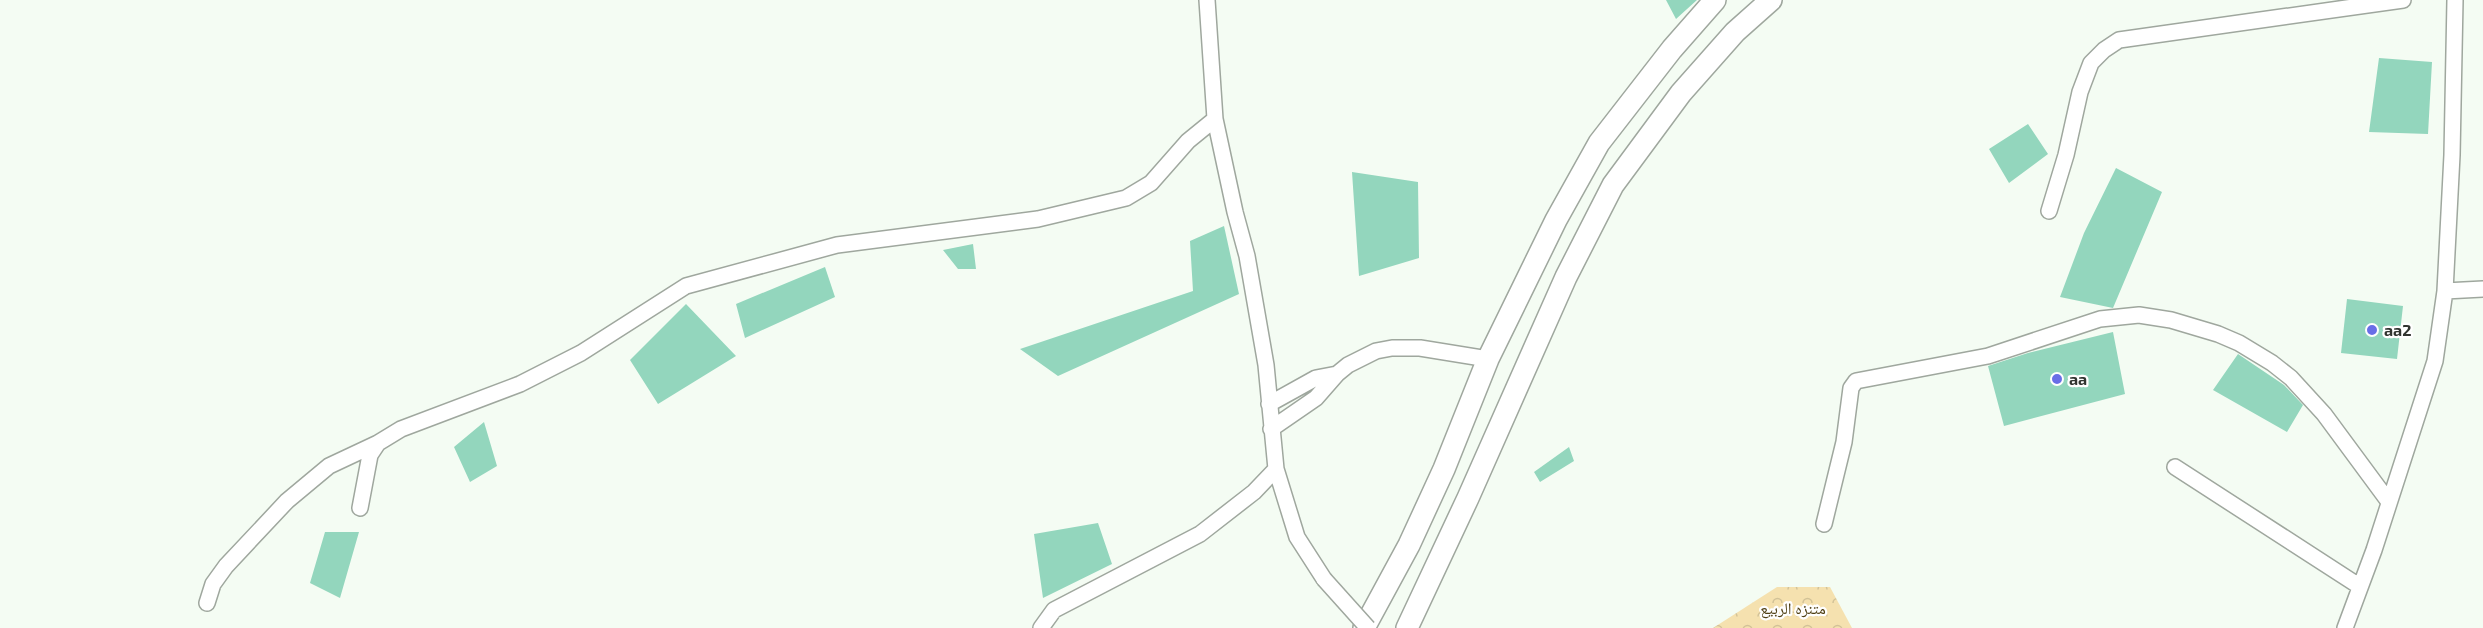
<svg xmlns="http://www.w3.org/2000/svg" width="2483" height="628" font-family="'Exo 2','Noto Naskh Arabic',sans-serif">
<defs>
<pattern id="park-crowns" width="20" height="18" patternUnits="userSpaceOnUse" patternTransform="scale(1.5)"><rect width="20" height="18" fill="#f5e1af"/><path d="M2 6a3 3 0 1 1 6 0M12 15a3 3 0 1 1 6 0" fill="none" stroke="#d2c297"/></pattern>
</defs>
<rect width="100%" height="100%" fill="#f4fcf3"/>
<path fill="url(#park-crowns)" d="M1777,587H1830L1852,628H1713Z"/>
<path fill="#93d6bd" d="M1666,0H1697L1676,19Z
M2379,58L2432,62L2428,134L2369,132Z
M2028,124L2048,154L2009,183L1989,149Z
M2116,168L2162,192L2113,308L2060,297L2084,233Z
M1352,172L1418,182L1419,258L1359,276Z
M1224,226L1239,294L1058,376L1020,349L1193,291L1190,241Z
M973,244L976,269H958L943,250Z
M825,267L835,297L745,338L736,304Z
M2347,299L2403,306L2397,359L2341,353Z
M686,304L736,356L658,404L630,360Z
M2113,332L2125,394L2004,426L1988,366L2028,353Z
M2238,354L2284,385L2303,405L2287,432L2213,390Z
M484,422L497,466L470,482L454,447Z
M1569,447L1574,461L1540,482L1534,472Z
M1098,523L1112,564L1043,598L1034,534Z
M325,532H359L340,598L310,583Z"/>
<g fill="none" stroke-linecap="round" stroke-linejoin="round">
<g stroke="#9fa79e" stroke-width="18">
<path id="street" d="M1207,0L1215,119L1235,212L1247,256L1266,365L1276,469L1297,537L1324,579
M2049,211L2066,155L2080,92L2091,63L2104,50L2119,40L2403,0
M2445,291L2483,289
M1269,404L1316,378L1337,374
M1271,429L1316,398L1337,374L1348,365L1376,351L1392,348H1420L1488,359
M2175,467L2359,586
M360,508L370,455L378,443L401,429L520,384L581,353L686,286L837,245L1038,219L1126,198L1151,183L1188,141L1215,119
M1824,524L1844,442L1851,388L1856,381L1988,356L2100,319L2139,315L2171,320L2218,334L2239,343L2272,363L2291,378L2324,414L2389,502
M207,603L213,584L226,566L287,501L329,466L378,443
M1041,628L1054,610L1200,534L1254,492L1276,469
M2345,628L2374,550L2435,361L2445,291L2452,155L2455,0"/>
</g>
<g stroke="#9fa79e" stroke-width="24">
<path id="secondary" d="M1364,628L1409,545L1444,469L1488,359L1556,220L1599,143L1672,49L1715,0
M1407,628L1468,498L1566,277L1613,185L1681,93L1735,32L1771,0"/>
</g>
<use href="#street" stroke="#fff" stroke-width="15"/>
<use href="#secondary" stroke="#fff" stroke-width="21"/>
<g stroke="#9fa79e" stroke-width="18" stroke-linecap="butt">
<path id="street-bridge" d="M1324,579L1368,628"/>
</g>
<use href="#street-bridge" stroke="#fff" stroke-width="15"/>
</g>
<g fill="#696ee7" stroke="#fff" stroke-width="2">
<circle cx="2372" cy="330" r="6"/>
<circle cx="2057" cy="379" r="6"/>
</g>
<g text-anchor="middle" stroke-width="4.5" stroke-linejoin="round" paint-order="stroke">
<g font-size="16" font-weight="bold" fill="#313430" stroke="#fff" text-anchor="start">
<text x="2384" y="336">aa2</text>
<text x="2069" y="385">aa</text>
</g>
<g font-size="16" fill="#504014" stroke="#fff">
<text x="1793" y="614">متنزه الربيع</text>
</g>
</g>
</svg>
